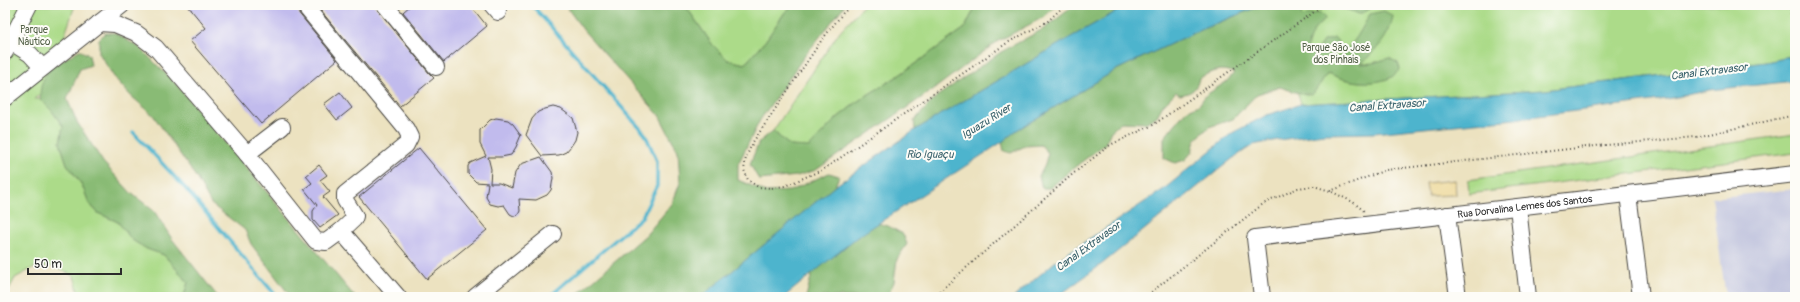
<svg xmlns="http://www.w3.org/2000/svg" width="1800" height="302" font-family="Pangolin,sans-serif">
<rect width="100%" height="100%" fill="#fdfcf7"/>
<filter id="ink" filterUnits="userSpaceOnUse"><feTurbulence type="fractalNoise" baseFrequency=".025" numOctaves="2"/><feDisplacementMap in="SourceGraphic" scale="8" xChannelSelector="R" yChannelSelector="G"/><feConvolveMatrix kernelMatrix="1 2 1 2 8 2 1 2 1" color-interpolation-filters="sRGB"/></filter>
<filter id="wash" filterUnits="userSpaceOnUse"><feTurbulence type="fractalNoise" baseFrequency=".012" numOctaves="4" result="noise"/><feDisplacementMap in="SourceGraphic" scale="16" xChannelSelector="R" yChannelSelector="G"/><feGaussianBlur stdDeviation="0.9" result="paint"/><feColorMatrix in="noise" values="0 0 0 0 0 0 0 0 0 0 0 0 0 0 0 0 0 1.4 0 .05"/><feComposite in="paint" operator="in"/></filter>
<g filter="url(#wash)">
<rect width="100%" height="100%" fill="#ece2c0"/>
<path fill="#bfc2dd" d="M1795,189V297H1726L1712,198Z"/>
<path fill="#acdb89" stroke="#6c835a" d="M5,5H75L47,88L34,99H40L52,111L63,126L60,143L67,164L82,185L89,203L98,213L118,222L132,240L147,249L164,255L188,282L184,296L80,297L74,276L54,266L33,268L15,278L5,297Z
M685,5H794L785,12L766,40L745,64L728,60L712,44Z
M864,5H976L965,28L898,76L861,99L837,118L809,148L790,146L773,131L840,31Z
M1270,5H1795V56L1766,62L1545,90L1301,104Z
M1795,134V153L1469,194L1468,180Z"/>
<path fill="#89bb75" stroke="#5a7350" d="M565,5H685L712,44L728,60L745,64L766,40L785,12L794,5H845L803,58L760,120L738,164V180L766,192L790,191L829,173L839,176L835,186L701,297H574L646,235L672,204L680,183L678,151L659,115L584,31Z
M976,5H1057L1044,17L998,41L934,89L816,170L797,176L759,180L750,164L759,142L773,131L790,146L809,147L837,118L861,99L898,76L965,28Z
M1075,5H1128L1071,37L915,130L914,121L936,97L1001,52L1045,28Z
M1262,5H1306L1302,9L1301,16L1317,13L1324,15L1325,20C1314,27 1309,37 1307,50L1314,55L1323,41L1335,38L1339,43L1331,60C1350,54 1361,30 1370,14L1384,11L1393,16C1390,37 1376,50 1361,64L1373,63L1389,58L1398,63L1400,69C1397,72 1394,76 1390,78C1370,86 1347,82 1328,73L1312,95L1295,92L1280,87L1257,94L1233,119L1209,127L1195,140L1192,152L1185,160L1175,163L1164,158V138L1186,111L1199,105L1206,95L1226,82L1234,73C1220,67 1213,71 1199,78C1197,89 1192,93 1180,95L1176,92L1163,105L1157,116L1145,123L1122,122L1111,131L1105,144L1071,170L1050,188H1042L1039,176L1044,167L1048,153L1041,145L1025,146L1011,153L1004,151L1002,142L1017,130L1116,70L1200,30Z
M1340,5H1373L1370,9L1359,14L1343,8Z
M105,33H115L140,48L176,84L355,297H291L251,244L245,230L211,204L196,177L153,115L130,95L114,77L99,53V39Z
M79,50L89,55L91,65L80,69L67,99L77,122L103,162L131,193L154,211L172,239L218,297H182L184,296L188,282L164,255L147,249L132,240L118,222L98,213L89,203L82,185L67,164L60,143L63,126L52,111L40,99C40,68 57,65 79,50Z
M877,223L888,226L903,234L907,244L897,259L894,282L888,295L882,297H806L812,273L856,238Z"/>
<path fill="#eeda9e" stroke="#8c8264" d="M1455,180L1456,195L1428,196L1426,183Z"/>
<path fill="#4eb4cd" stroke="#3c707c" d="M1128,5H1262L1200,30L1116,70L1017,130L1002,142L856,238L784,297H701L835,186L915,130L1071,37Z
M1795,56V81L1710,90L1667,99L1515,119L1374,133L1324,134L1278,140L1253,145L1232,159L1102,264L1057,297H1014L1056,261L1164,189L1232,133L1267,115L1301,104L1545,90L1766,62Z"/>
<g fill="none" stroke-linecap="round" stroke-linejoin="round">
<path stroke="#4eb4cd" stroke-width="3.5" d="M532,5L645,134L657,161V186L642,217L549,297
M133,132L185,188L277,297"/>
</g>
<g id="blocks">
<path fill="#c1bbed" d="M187,5H295L297,11L337,60L261,124L190,41L206,28Z
M316,5H374L429,73L434,78L400,106Z
M411,5H470L487,26L444,62L403,12Z
M340,92L352,108L337,120L324,104Z
M553,107L561,109L573,118L577,132L575,140L571,146L566,152L559,155L542,156L526,135L532,119L538,112L545,109Z
M496,118L508,120L513,124L521,135L516,147L511,155L501,157H488L491,169L490,183H499L512,188L515,173L521,164L541,157L552,172L553,178L551,190L547,195L536,200L519,199L520,211L518,215L514,216L510,214L504,205L498,206L490,204L486,197L488,183L476,182L468,174V166L470,163L486,156L480,144V130L490,120Z
M419,148L487,230L427,279L359,197Z
M319,165L327,175L320,180L330,192L323,197L338,215L320,228L313,220V211L317,205L304,189L312,183L306,176Z"/>
</g>
</g>
<g filter="url(#ink)">
<use href="#blocks" fill-opacity="0" stroke="#484641" stroke-width="1"/>
<g fill="none" stroke-linecap="round" stroke-linejoin="round">
<g stroke="#484641" stroke-width="18">
<g id="minor">
<path d="M304,5L406,129L410,137L406,145L345,194V200L355,216L354,219L341,231"/>
<path d="M385,5L436,67"/>
<path d="M492,5L498,12"/>
<path d="M99,23L115,24L136,33L156,48L247,154L316,241L326,242L341,231L398,297"/>
<path d="M11,42L30,54L42,67"/>
<path d="M5,52L29,5"/>
<path d="M5,98L122,5"/>
<path d="M247,154L282,127"/>
<path d="M1628,194L1641,297"/>
<path d="M1518,207L1528,297"/>
<path d="M1447,215L1458,297"/>
<path d="M475,297L553,234"/>
<path id="s1" d="M1262,297L1255,238L1795,174"/>
</g>
</g>
<path stroke="#484641" stroke-width="2" stroke-dasharray="1 3" stroke-linecap="butt" d="M852,5L843,13L821,41L753,142L746,157L744,170L748,180L758,187L771,188L785,186L824,169L1007,43L1048,21L1065,5
M1790,5L1795,58
M1330,191L1386,170L1595,146L1696,137L1795,115
M933,297L1074,173L1110,145L1153,125L1324,5
M1145,297L1263,204L1298,188L1314,186L1330,191L1353,202L1364,211"/>
<use href="#minor" stroke="#fff" stroke-width="16"/>
</g>
</g>
<g text-anchor="middle" stroke-width="4" stroke-linejoin="round" paint-order="stroke">
<g font-size="10" fill="#526047" stroke="#fdfcf7">
<text x="34" y="33">Parque<tspan x="34" dy="12">Náutico</tspan></text>
<text x="1336" y="51">Parque São José<tspan x="1336" dy="12">dos Pinhais</tspan></text>
</g>
<g font-size="10" fill="#2b2b2b" stroke="#fdfcf7">
<text dy="4" stroke="none"><textPath href="#s1" startOffset="331">Rua Dorvalina Lemes dos Santos</textPath></text>
</g>
<g font-size="11" font-style="italic" fill="#39626c" stroke="#fdfcf7">
<text transform="translate(1709 71) rotate(-7)" y="4">Canal Extravasor</text>
<text transform="translate(1387 105) rotate(-4)" y="4">Canal Extravasor</text>
<text transform="translate(986 121) rotate(-32)" y="4">Iguazu River</text>
<text x="930" y="158">Rio Iguaçu</text>
<text transform="translate(1088 246) rotate(-36)" y="4">Canal Extravasor</text>
</g>
</g>
<rect width="1800" height="302" fill="none" stroke="#fdfcf7" stroke-width="20"/>
<path d="M28 268v6h93v-6" fill="none" stroke="#2b2b2b" stroke-width="2"/>
<text x="34" y="268" font-size="12" fill="#2b2b2b" stroke="#fdfcf7" stroke-width="3" paint-order="stroke">50 m</text>
</svg>
